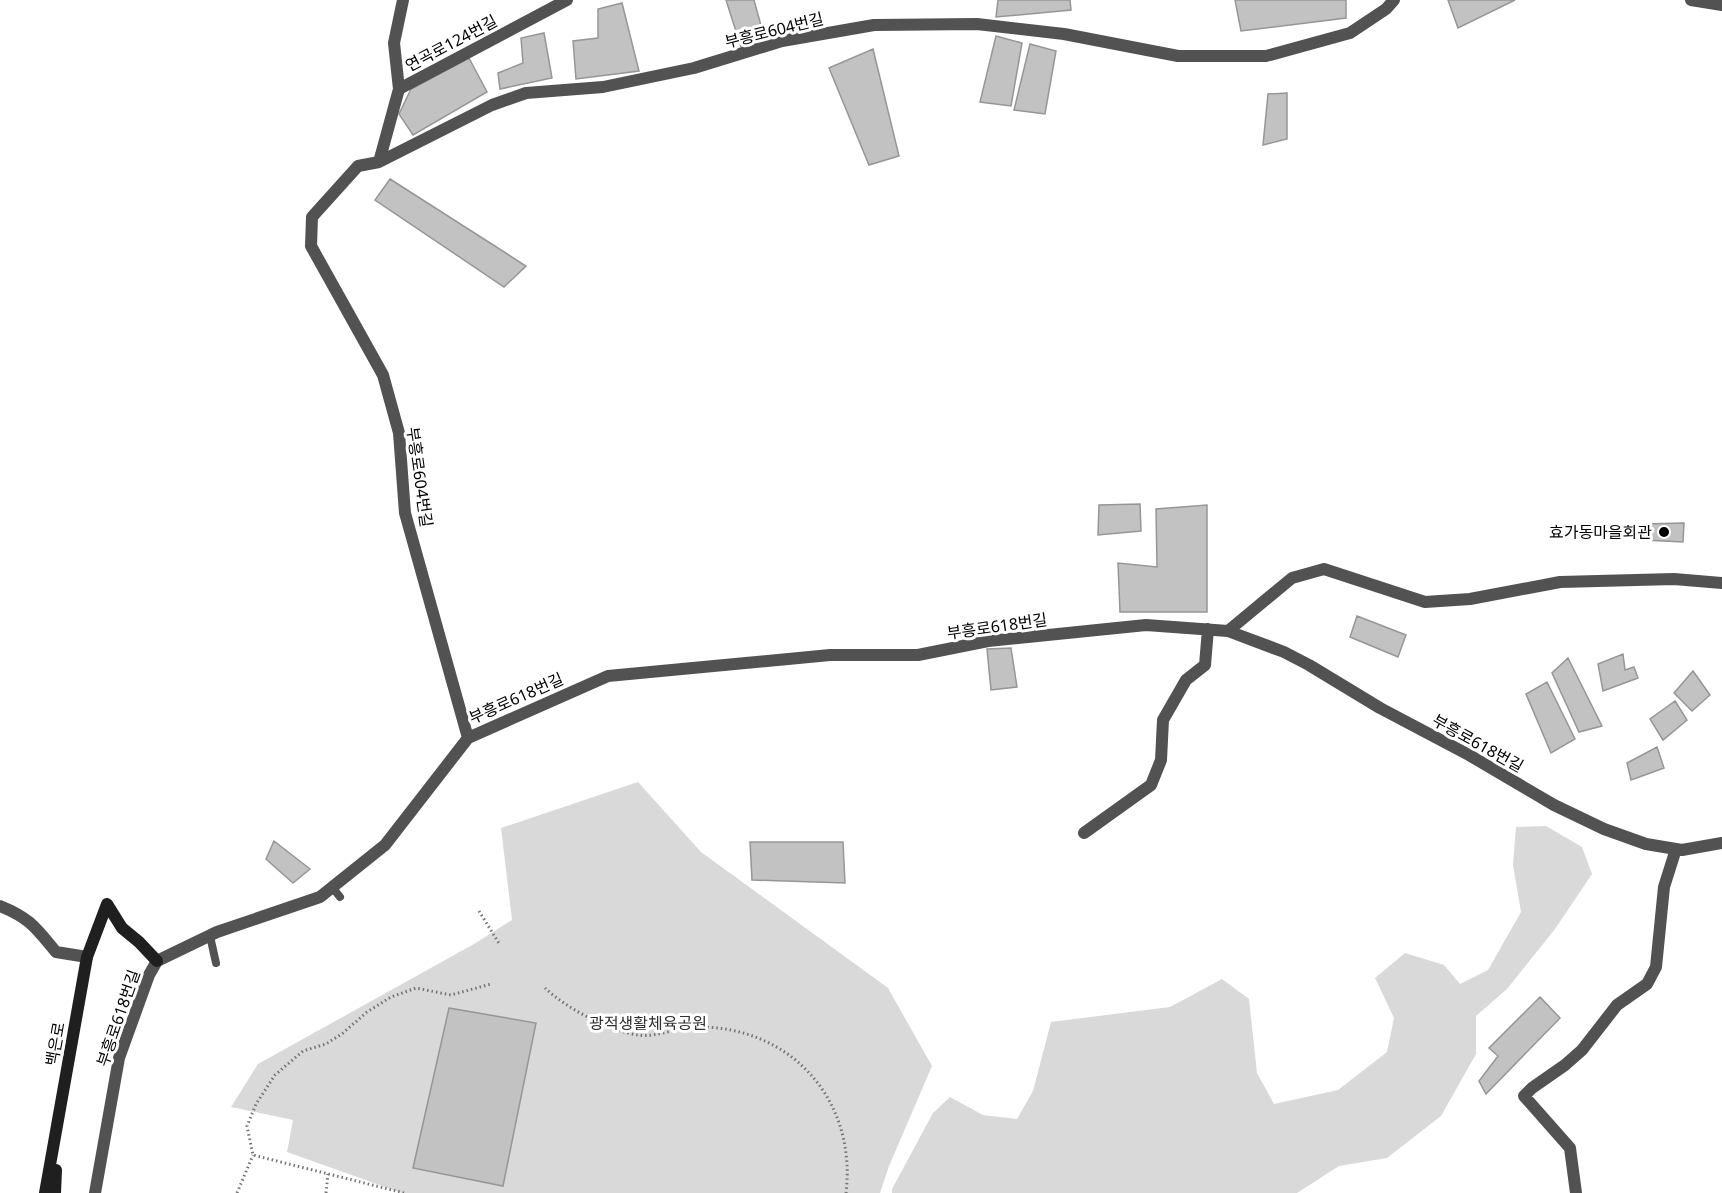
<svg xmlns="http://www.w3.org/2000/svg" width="1722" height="1193" font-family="'Noto Sans','Noto Sans KR',sans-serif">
<rect width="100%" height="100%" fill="#fff"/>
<path fill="#d9d9d9" d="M638,782L701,852L888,988L932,1066L889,1166L880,1193H402L287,1152L293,1120L231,1107L258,1064L474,944L512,920L501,828Z
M1546,826L1582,847L1592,874L1555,929L1507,989L1476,1016V1054L1441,1116L1387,1158L1339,1166L1297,1193H892V1189L933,1113L950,1097L983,1115L1017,1119L1033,1091L1051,1022L1170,1007L1222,979L1249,999L1257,1073L1274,1104L1338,1090L1387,1052L1394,1018L1375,978L1405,953L1444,965L1460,984L1488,970L1521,912L1513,865L1516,827Z"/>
<path fill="#c2c2c2" stroke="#969696" stroke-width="1.5" d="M726,0H754L765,40L741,47Z
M998,0H1070L1071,10L996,17Z
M1235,0H1346V18L1241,31Z
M1448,0H1515L1458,28Z
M622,3L639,71L576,79L573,41L598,38V9Z
M544,33L552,78L500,89L498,73L523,63L521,38Z
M996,36L1022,43L1011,106L980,102Z
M1030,44L1056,51L1045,114L1014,110Z
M873,49L899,156L869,165L829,68Z
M469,58L487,92L413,135L399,114L411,89Z
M1287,93V139L1263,145L1268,94Z
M390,179L526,266L504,287L375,200Z
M1140,504L1141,531L1098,535L1099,505Z
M1207,505V612H1120L1118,563L1157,567L1156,509Z
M1684,523L1683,542L1643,540L1644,524Z
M1357,616L1406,635L1398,657L1350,637Z
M1011,648L1017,687L991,690L987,649Z
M1623,654L1625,670L1634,667L1638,678L1603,691L1598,664Z
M1568,658L1602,726L1579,732L1552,673Z
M1693,671L1710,695L1692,711L1674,693Z
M1547,682L1575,739L1551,753L1526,694Z
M1675,701L1687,720L1663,740L1650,719Z
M1657,747L1664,768L1631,780L1627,763Z
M274,841L310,869L293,883L266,859Z
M750,842H843L845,883L752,880Z
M1540,997L1560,1018L1486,1094L1479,1081L1498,1056L1489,1048Z
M449,1008L536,1023L503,1186L413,1168Z"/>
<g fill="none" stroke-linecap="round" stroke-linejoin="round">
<path stroke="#747474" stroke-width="3" stroke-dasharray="1.5 3" stroke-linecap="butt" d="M479,911L500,945
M545,988C566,1008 609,1031 638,1035C657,1038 677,1027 697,1027C791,1026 857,1100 846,1193
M237,1193L253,1155
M326,1193L328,1174
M404,1193L253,1155L247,1126L256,1104L275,1075L303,1051L326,1044L343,1033L367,1012L391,997L416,988L451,995L491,984"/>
<path stroke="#525252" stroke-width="8" d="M332,887L340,897
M210,936L216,963"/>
<path stroke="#525252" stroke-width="12" d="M1691,0L1722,5
M399,89L567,0
M379,162L399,89L394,43L403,0
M1228,631L1292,578L1324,569L1425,602L1470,599L1560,582L1674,579L1722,583
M468,738L405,513L399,433L383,375L311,246L312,217L358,166L379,162L492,105L526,93L603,87L694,68L782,41L874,25L977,24L1064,34L1178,56H1266L1350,33L1386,9L1394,0
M1084,833L1151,785L1161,760L1163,720L1186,680L1205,665L1208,629
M0,906C30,918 36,928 56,952L87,957
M95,1193L119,1058L149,975L157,961L217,932L320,897L385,845L468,738L608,676L830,655H918L988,641L1146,625L1228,631L1284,652L1309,665L1380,708L1469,755L1554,805L1604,829L1646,844L1682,850L1722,843
M1576,1193L1570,1148L1524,1096L1532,1088L1565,1065L1582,1050L1617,1005L1647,984L1656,967L1664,887L1676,849"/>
<path stroke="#1f1f1f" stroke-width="12" d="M107,904L122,928L139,942L157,961
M45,1193L87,957L107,904
M55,1193L56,1170"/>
</g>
<circle fill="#000" stroke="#fff" stroke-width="2" cx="1664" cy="532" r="6"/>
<g text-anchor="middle" stroke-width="6" stroke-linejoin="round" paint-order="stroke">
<g font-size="16" fill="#000" stroke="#fff">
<text transform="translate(774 30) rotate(-14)" y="6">부흥로604번길</text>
<text transform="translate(451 43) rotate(-28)" y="6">연곡로124번길</text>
<text transform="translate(420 477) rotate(82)" y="6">부흥로604번길</text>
<text transform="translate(997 626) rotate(-8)" y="6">부흥로618번길</text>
<text transform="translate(516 698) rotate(-24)" y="6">부흥로618번길</text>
<text transform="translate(1478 743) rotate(29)" y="6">부흥로618번길</text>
<text transform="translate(118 1018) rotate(-71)" y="6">부흥로618번길</text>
<text transform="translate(55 1044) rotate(-80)" y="6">백은로</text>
</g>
<g font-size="16" fill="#000" stroke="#fff" text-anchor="end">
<text x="1652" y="538">효가동마을회관</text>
</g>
<g font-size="16" fill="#303030" stroke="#fff">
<text x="648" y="1029">광적생활체육공원</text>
</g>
</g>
</svg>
